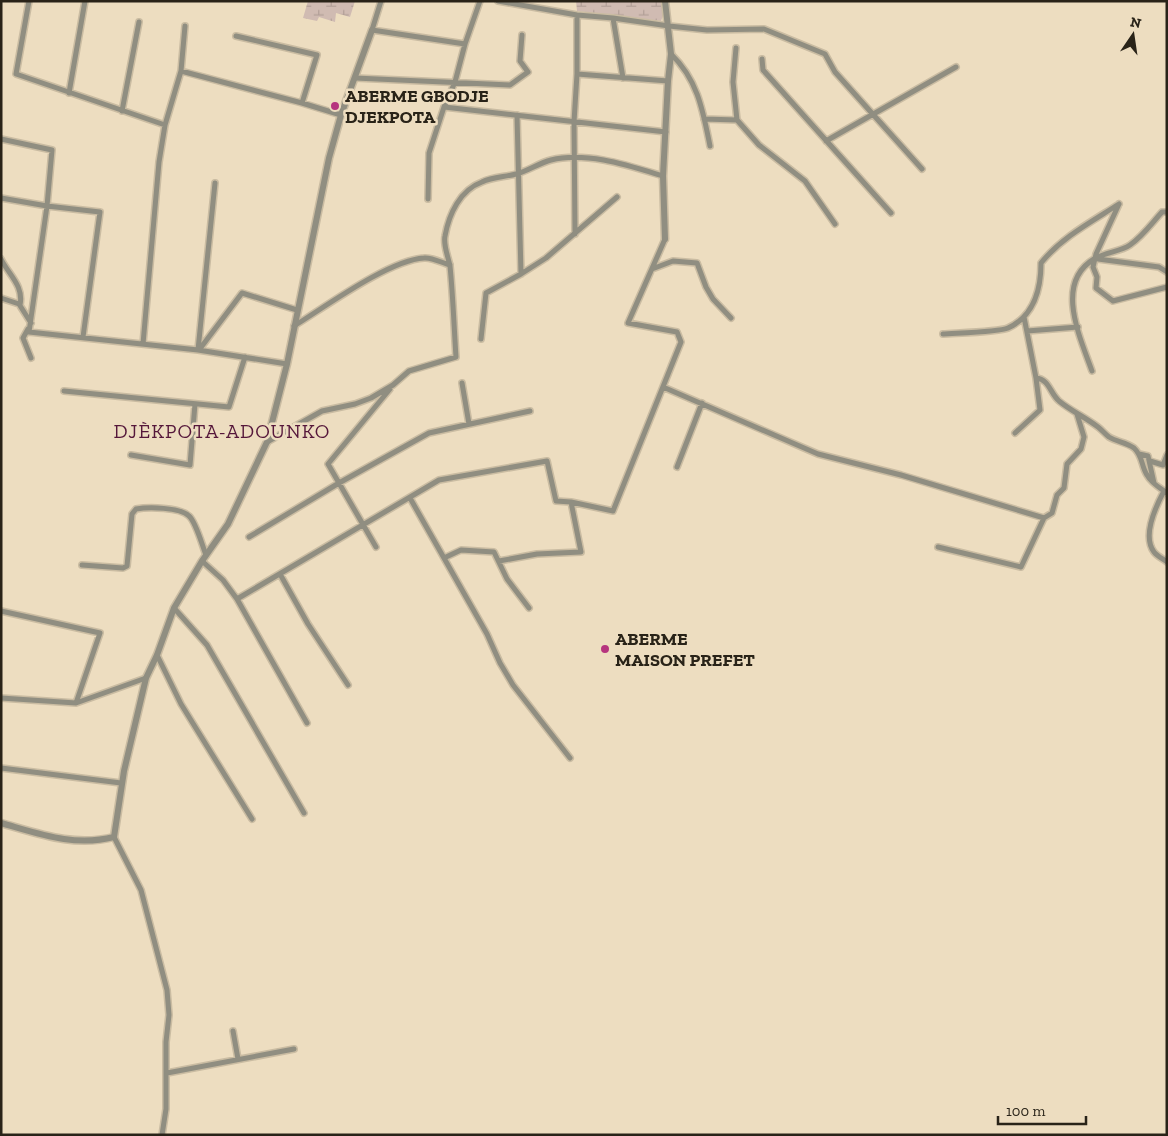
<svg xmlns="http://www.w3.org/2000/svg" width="1168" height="1136" font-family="'Zilla Slab',serif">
<defs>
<pattern id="wetland-marsh" width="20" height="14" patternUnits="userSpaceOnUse" patternTransform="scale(1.25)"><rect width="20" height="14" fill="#d0bbb2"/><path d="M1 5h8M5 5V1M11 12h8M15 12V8" fill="none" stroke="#b3a098"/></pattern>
</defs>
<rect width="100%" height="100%" fill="#edddc0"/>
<path fill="url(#wetland-marsh)" d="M308,1H355L350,17L336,13L335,22L319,17L317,21L303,18Z
M576,1H661L664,13L661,21L577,11Z"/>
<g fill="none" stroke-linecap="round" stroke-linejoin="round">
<g stroke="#cabca2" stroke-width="8">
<path id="minor" d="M29,1L16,74L165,125
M381,1L372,30L465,44
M498,1L577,15L613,18L669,26L707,30L764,29L825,54L835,72L922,169
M613,18L623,78
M236,36L317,55L302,103
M736,48L733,82L737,120L759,145L805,181L835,224
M671,54C698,80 703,111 710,146
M762,59L763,70L891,213
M181,71L302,103L341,115
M577,74L668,81
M355,78L510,85L528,72L520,61L522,35
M69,93L85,1
M444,107L666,132
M122,111L139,22
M517,115L521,274
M704,119L737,120
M1,139L52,150L47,206L29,332L198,350L287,364
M826,141L956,67
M1,198L47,206L100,212L83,337
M428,199L429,153L444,107L455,82L465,44L480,1
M1119,204L1096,254L1093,267L1097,277L1096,288L1113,301L1167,287
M575,234L574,122L577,74V15
M1,259C9,275 24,286 20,305
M1098,259L1159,267L1167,272
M652,269L673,261L697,263L706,287L713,299L731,318
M1,298L19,304L31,323
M1024,317L1036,378C1049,379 1050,393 1059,401C1071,411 1085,417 1098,427C1102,430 1105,434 1109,437C1117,442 1126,442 1134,448C1143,456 1141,466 1147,475C1151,483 1160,488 1167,493
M294,326C325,307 389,260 424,258C432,257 442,263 450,265
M28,329L23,338L31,358
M1027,331L1078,327
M943,334C956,333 999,332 1008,328C1034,316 1041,290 1041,263C1062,237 1091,222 1119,204
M481,339L486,293L521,274L546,258L617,197
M143,344L159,162L165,125L181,71L185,26
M198,350L215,183
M199,350L242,293L297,310
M1092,371C1080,337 1054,283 1094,259C1105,252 1120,252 1130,245C1143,236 1152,223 1162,212H1167
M462,383L469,424
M663,387L818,454L901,475L1044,518
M64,391L229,407L245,357
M1015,433L1040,410L1036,378
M267,442L322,411L355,404L371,398L393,385L409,371L456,357C454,327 453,296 450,266C448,256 443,245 445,236C449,214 460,190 482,182C492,177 505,177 516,174C528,171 539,163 551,160C586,151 630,166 663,176
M1139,454L1148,456L1154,483
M131,455L190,465L195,404
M1150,461L1163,465L1167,455
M677,467L702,403
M1164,491C1156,506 1142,536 1154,552C1157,556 1163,559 1167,562
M410,498L487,634L500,663L513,685L570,758
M249,537L339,483L429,433L530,411
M376,547L328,464L390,389
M938,547L1021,567L1044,518L1052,513L1057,495L1064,488L1067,464L1081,449L1084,437L1077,414
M444,558L461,550L494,552L507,579L529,608
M202,561L223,580L237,599L307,723
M499,561L537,554L581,552L571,502
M82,565L123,568L127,566L132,514L136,509C148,507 180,507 189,516C196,522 202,545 206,555
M280,574L308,624L348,685
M237,599L439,480L547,461L556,501L571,502L613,511L681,342L677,332L628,323L665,239
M174,608L207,645L304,813
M1,611L100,633L76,703
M157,655L181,704L252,819
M1,698L76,703L146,678
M1,768L121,783
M114,837L141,890L167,990L169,1015L166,1042V1109L162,1135
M233,1031L238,1059
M167,1073L294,1049"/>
</g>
<g stroke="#cabca2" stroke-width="9">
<path id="tertiary" d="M665,1L671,54L668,81L663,176L665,239
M1,823C40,834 74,847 114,837L124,771L146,678L157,655L174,608L202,561L228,524L267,442L287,364L329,158L341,115L372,30"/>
</g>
<use href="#minor" stroke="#908e81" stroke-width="5"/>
<use href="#tertiary" stroke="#908e81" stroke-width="6"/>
</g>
<g fill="#b6347e" stroke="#edddc0" stroke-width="2">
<circle cx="335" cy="106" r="5"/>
<circle cx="605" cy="649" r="5"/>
</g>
<g text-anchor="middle" stroke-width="5" stroke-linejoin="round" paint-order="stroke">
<g font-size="18" font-weight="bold" fill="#292318" stroke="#edddc0" text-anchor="start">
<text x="345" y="102">ABERME GBODJE<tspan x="345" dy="21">DJEKPOTA</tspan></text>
<text x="615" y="645">ABERME<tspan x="615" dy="21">MAISON PREFET</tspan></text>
</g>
<g font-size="20" letter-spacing="1" fill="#55173a" stroke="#edddc0">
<text x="222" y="438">DJÈKPOTA-ADOUNKO</text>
</g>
</g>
<rect width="1168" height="1136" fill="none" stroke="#292318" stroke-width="5"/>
<g transform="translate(1133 35) rotate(13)" stroke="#edddc0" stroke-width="4" paint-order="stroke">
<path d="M0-4L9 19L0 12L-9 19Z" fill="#292318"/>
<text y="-8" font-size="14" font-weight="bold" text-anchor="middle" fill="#292318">N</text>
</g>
<path d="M998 1116v8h88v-8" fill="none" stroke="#292318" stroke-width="2.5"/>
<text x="1006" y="1116" font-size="15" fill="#292318" stroke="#edddc0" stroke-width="4" paint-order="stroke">100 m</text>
</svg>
